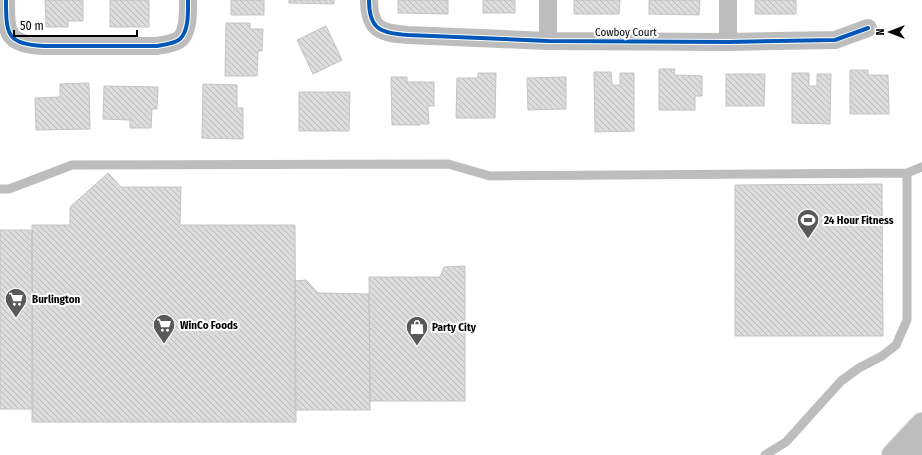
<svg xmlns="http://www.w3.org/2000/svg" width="922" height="455" font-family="'Fira Sans Condensed',sans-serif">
<defs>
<pattern id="building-back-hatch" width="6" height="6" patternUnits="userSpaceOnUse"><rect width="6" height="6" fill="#dcdcdc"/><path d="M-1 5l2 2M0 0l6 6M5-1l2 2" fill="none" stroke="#bbb"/></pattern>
</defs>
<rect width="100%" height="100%" fill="#fff"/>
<path fill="url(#building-back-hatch)" stroke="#c4c4c4" d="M45,0H83V21H68V27H46Z
M110,0H149V27H110Z
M231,0H264V15H231Z
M289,0H334V4L289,3Z
M398,0H448V14L398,13Z
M483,0H515V13H483Z
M574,0H620L619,14H574Z
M649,0H700L699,15L649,14Z
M755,0H796V14H755Z
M226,23H250V29H263L262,51H258L257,76H225Z
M326,26L342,60L313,74L297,40Z
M659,69H675L674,75L702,76V96H695V110H659Z
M850,70H868V75H888L889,114H850Z
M594,72H611L612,85H620V73H634V131L595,132Z
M478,73H496L495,118H456L457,78H478Z
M792,73H809V86H817V74H831L830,124L792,123Z
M726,74H765L764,106H726Z
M391,77H407V82H434V106H428L429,124H420V125H392Z
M566,77V109L528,110L527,78Z
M89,83L90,129L36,130L35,98L60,97V84Z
M203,84L237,85V108H243V139L202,138Z
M104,86L158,87L157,109H152L151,128H130V120L103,119Z
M299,92H350L349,131H299Z
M108,173L121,187H181L180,225H295L296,422H32V225H70V207Z
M882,184L883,336H735V185Z
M0,230H32L33,409H0Z
M465,266V401H370L369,277H440L444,267Z
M306,280L318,293L369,294L370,410H295V281Z"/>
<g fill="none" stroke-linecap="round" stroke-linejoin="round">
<g stroke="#dbdbdb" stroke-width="24">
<path id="motorway" d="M893,455L922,424
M916,455L922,446"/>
</g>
<path stroke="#bdbdbd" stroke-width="9" d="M0,189H9L72,165L448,164L490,176L907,173L922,167
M765,455L786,442L841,381L859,368L882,356L896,345L907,320V173"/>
<path stroke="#bdbdbd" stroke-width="18" d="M6,0C6,35 7,44 44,46H156C163,45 174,44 180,39C189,31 188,11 188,0
M369,0C369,30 381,33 408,35L548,41L728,42L835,40L868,28
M548,0V41
M728,42V0"/>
<use href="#motorway" stroke="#bdbdbd" stroke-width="22"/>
<g stroke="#fff" stroke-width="6">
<path id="cycleway" d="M6,0C6,35 7,44 44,46H156C163,45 174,44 180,39C189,31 188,11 188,0
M369,0C369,30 381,33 408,35L548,41L728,42L835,40L868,28"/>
</g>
<use href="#cycleway" stroke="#0057b8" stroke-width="4"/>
</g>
<defs>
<g id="stadium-pin" transform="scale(1.15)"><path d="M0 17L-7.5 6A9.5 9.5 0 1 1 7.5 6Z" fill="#595959" stroke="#fff"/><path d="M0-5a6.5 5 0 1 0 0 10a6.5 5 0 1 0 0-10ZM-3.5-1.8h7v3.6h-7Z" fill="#fff"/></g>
<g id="supermarket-pin" transform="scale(1.15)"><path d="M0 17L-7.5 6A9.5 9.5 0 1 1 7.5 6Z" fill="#595959" stroke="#fff"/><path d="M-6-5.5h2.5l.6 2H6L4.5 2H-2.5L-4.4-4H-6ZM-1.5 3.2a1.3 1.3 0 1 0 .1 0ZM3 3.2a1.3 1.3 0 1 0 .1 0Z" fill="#fff"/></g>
<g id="shop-pin" transform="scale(1.15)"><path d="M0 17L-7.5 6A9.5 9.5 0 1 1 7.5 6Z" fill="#595959" stroke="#fff"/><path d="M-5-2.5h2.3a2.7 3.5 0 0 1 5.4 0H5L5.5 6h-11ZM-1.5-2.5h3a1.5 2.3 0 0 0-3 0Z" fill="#fff"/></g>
</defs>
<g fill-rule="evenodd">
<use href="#stadium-pin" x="808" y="220"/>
<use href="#supermarket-pin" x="16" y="299"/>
<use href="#supermarket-pin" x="164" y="325"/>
<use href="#shop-pin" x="417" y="327"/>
</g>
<g text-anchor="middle" stroke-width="4" stroke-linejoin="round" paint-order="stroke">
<g font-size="11" fill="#000" stroke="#fff">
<text x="626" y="36">Cowboy Court</text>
</g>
<g font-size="11" font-weight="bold" fill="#000" stroke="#fff" text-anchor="start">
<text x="824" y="224">24 Hour Fitness</text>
<text x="32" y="303">Burlington</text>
<text x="180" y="329">WinCo Foods</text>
<text x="432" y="331">Party City</text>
</g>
</g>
<g transform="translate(890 32) rotate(270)" stroke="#ffffff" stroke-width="3" paint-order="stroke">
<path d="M0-3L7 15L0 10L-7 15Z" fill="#000000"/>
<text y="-6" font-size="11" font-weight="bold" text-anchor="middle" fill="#000000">N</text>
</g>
<path d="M14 30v6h123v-6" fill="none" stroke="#000000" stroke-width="2"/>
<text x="20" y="30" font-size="12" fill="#000000" stroke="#ffffff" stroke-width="3" paint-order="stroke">50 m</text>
</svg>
